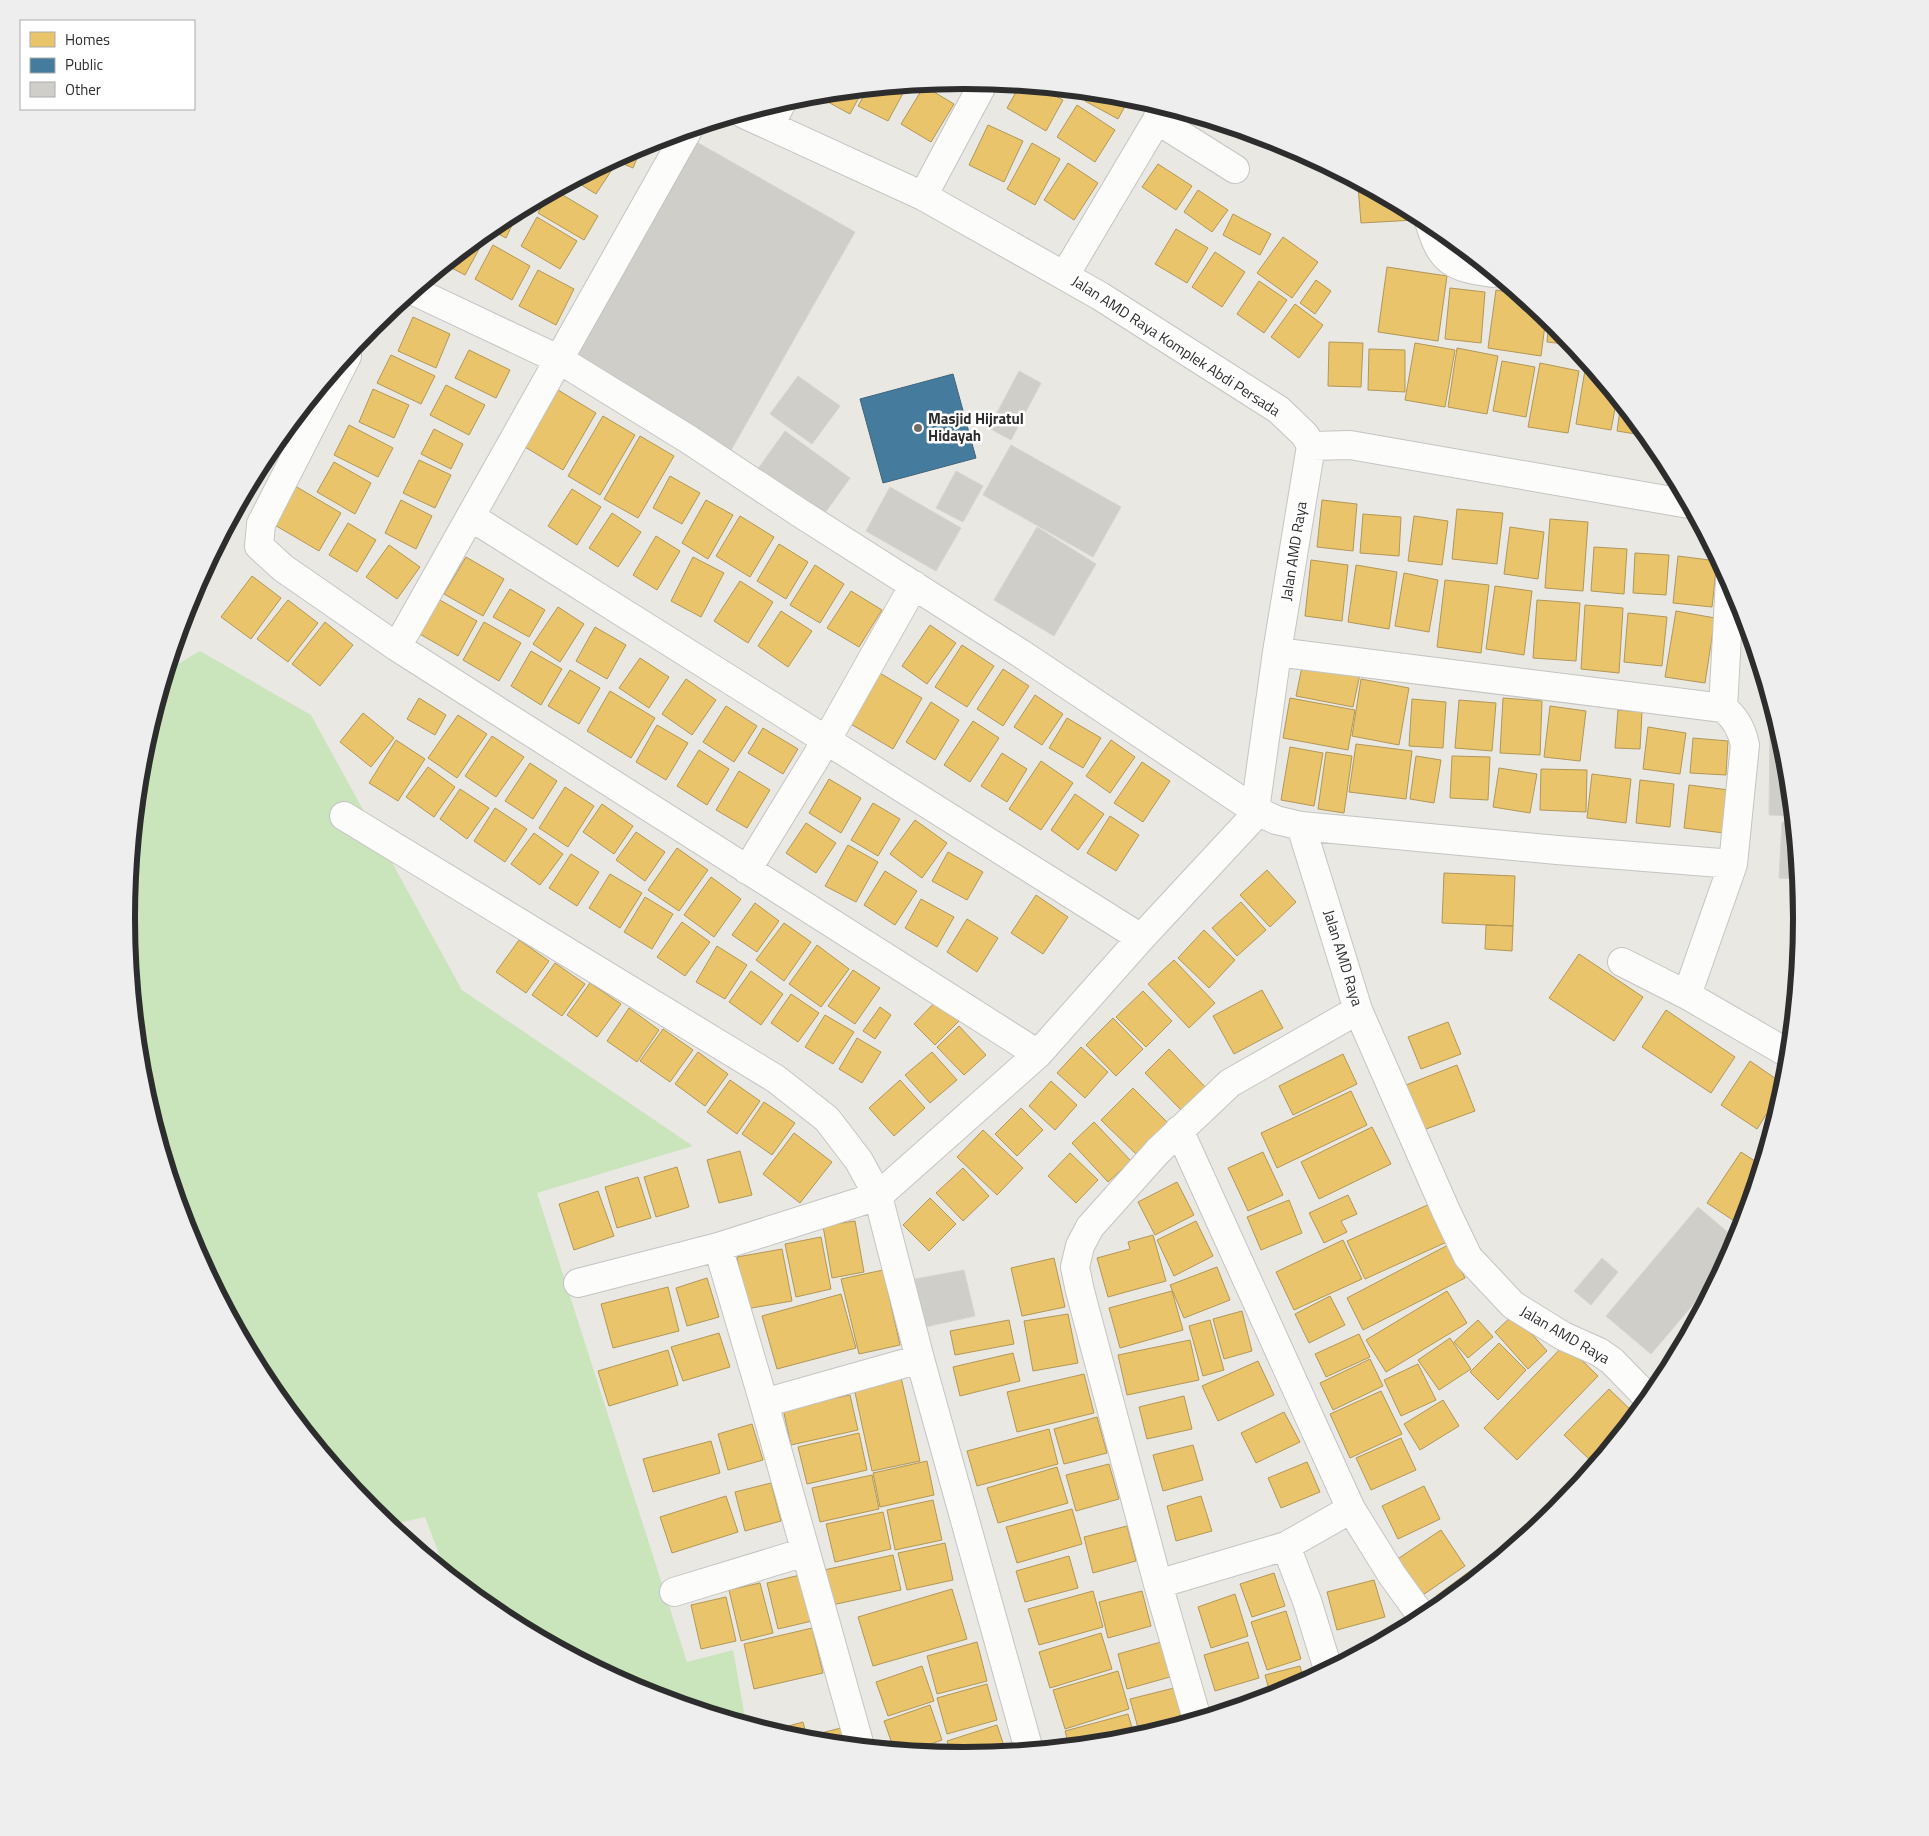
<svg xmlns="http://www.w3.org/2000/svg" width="1929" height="1836" font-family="'Titillium Web',sans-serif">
<rect width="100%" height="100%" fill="#eae8e2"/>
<path fill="#cae5bc" d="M200,651L311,715L462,990L693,1146L537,1193L687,1662L733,1650L746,1723L644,1692L499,1615L445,1570L425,1517L389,1525L372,1510L268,1383L190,1238L143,1081L127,918L143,754L168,670Z"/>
<path fill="#e9c46a" stroke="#b19758" d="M956,81L950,92L934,83Z
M1020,85L1041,88L1063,100L1046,131L1007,108Z
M907,86L888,121L858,106L867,90Z
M924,86L954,104L931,142L901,124Z
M863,90L850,114L815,95Z
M1090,92L1128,96L1130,97L1118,119L1085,101Z
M1077,105L1115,130L1095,162L1057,137Z
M988,125L1023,141L1004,182L969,165Z
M1032,143L1060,159L1035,205L1007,189Z
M643,144L633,168L614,160Z
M610,162L615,165L596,194L575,181Z
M1068,163L1098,183L1074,220L1044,200Z
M1158,164L1192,186L1176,210L1142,187Z
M1358,186H1363L1415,213V220L1361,223Z
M1198,190L1228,210L1212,232L1184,212Z
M556,191L598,216L584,240L538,213L548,195Z
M519,210L506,238L489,229L499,221Z
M1233,214L1271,234L1260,255L1223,235Z
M537,217L577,241L560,269L521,246Z
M1176,229L1208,248L1187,283L1155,264Z
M481,236L485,238L465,275L446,265Z
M1283,237L1318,262L1292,298L1257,273Z
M493,245L530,266L512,300L475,279Z
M1215,252L1245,272L1222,307L1192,287Z
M1387,267L1447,276L1438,341L1378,332Z
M538,270L574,289L556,325L519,306Z
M1316,280L1331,291L1315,314L1300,303Z
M1259,281L1287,300L1264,333L1237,314Z
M1450,288L1485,292L1481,343L1445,339Z
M1496,290L1518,294L1546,317L1541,356L1488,348Z
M1295,304L1323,325L1299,358L1271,337Z
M413,317L450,334L436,368L398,351Z
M1549,319L1557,326L1573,345L1547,342Z
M1329,342L1363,343L1361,387L1328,386Z
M1415,343L1455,350L1445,407L1405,400Z
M1457,348L1498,356L1487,414L1448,407Z
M1369,349L1405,350V392L1368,390Z
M469,350L510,370L496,398L455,378Z
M391,355L435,376L421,404L377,383Z
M1502,361L1535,367L1526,417L1493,411Z
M1540,363L1579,371L1568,433L1528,427Z
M1585,370L1595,372L1617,398L1611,430L1576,424Z
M446,385L485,405L469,435L430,415Z
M373,389L409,405L394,438L359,422Z
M558,390L596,413L563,470L525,447Z
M1621,403L1648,436L1617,431Z
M603,416L635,435L600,495L568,476Z
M349,425L393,448L378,477L334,455Z
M434,429L463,444L451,469L421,454Z
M640,436L674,456L638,518L604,499Z
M419,460L451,475L435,508L403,493Z
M334,462L371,483L355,514L317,492Z
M670,476L700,493L682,524L653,508Z
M295,486L341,513L319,551L273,524Z
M572,489L601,507L577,545L548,526Z
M401,500L432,516L416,549L385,533Z
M706,500L733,515L708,559L682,543Z
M1322,500L1357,504L1353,551L1317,547Z
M1457,509L1503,513L1497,564L1452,559Z
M612,513L641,532L618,567L589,548Z
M1363,514L1401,517L1399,556L1360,553Z
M740,516L774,537L750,577L716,556Z
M1414,516L1448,521L1442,565L1408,561Z
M1550,519L1588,522L1583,591L1545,588Z
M348,523L376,540L357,572L329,555Z
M1510,527L1544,532L1538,579L1504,574Z
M656,536L680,551L657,590L633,575Z
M779,544L808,562L786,599L757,581Z
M389,545L420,567L397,599L366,577Z
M1594,547L1627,549L1624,594L1591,591Z
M1635,553L1669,555L1666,595L1633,593Z
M1678,556L1717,561L1712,607L1673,603Z
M466,557L504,579L483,616L444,594Z
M693,557L724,573L701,617L671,601Z
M1311,560L1348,565L1342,621L1305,616Z
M815,565L844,584L820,623L790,605Z
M1356,565L1397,572L1389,629L1348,622Z
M1404,573L1438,580L1429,632L1395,626Z
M252,576L281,598L251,639L221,617Z
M1445,580L1489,585L1481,653L1437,647Z
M740,581L773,602L748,643L714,621Z
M1495,586L1532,591L1524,655L1486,649Z
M510,589L545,610L529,637L493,617Z
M851,591L882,610L859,647L827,628Z
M438,599L477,621L458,656L418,633Z
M288,600L318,623L288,662L257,639Z
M1537,600L1580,603L1576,661L1533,658Z
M1585,605L1623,608L1619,673L1581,669Z
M558,607L584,624L560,662L533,644Z
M781,611L812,631L788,667L758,646Z
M1676,611L1715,618L1705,683L1665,677Z
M1628,613L1667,617L1662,666L1624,662Z
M325,622L353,645L320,686L292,664Z
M484,622L521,643L499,681L463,660Z
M930,625L956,643L927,684L902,666Z
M595,627L626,645L607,679L576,661Z
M962,645L994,666L967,707L935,687Z
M531,651L562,669L541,705L511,686Z
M640,658L669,677L649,708L619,688Z
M1303,662L1360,674L1353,707L1296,696Z
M1003,669L1029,686L1003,726L977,709Z
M570,670L600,688L579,724L548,706Z
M878,672L922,698L893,749L849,723Z
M686,679L716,700L692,735L662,714Z
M1361,679L1409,688L1399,745L1352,736Z
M610,691L655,718L631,758L587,731Z
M1035,695L1063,714L1042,745L1014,727Z
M419,698L446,715L435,735L407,719Z
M1290,698L1355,710L1348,750L1283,738Z
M1503,698L1542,701L1540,755L1500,753Z
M1412,699L1446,702L1443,748L1409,746Z
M1459,700L1496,703L1492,751L1455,748Z
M931,702L959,720L935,760L906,742Z
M726,706L757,726L734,762L703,742Z
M1550,706L1586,711L1580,761L1544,757Z
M1618,710L1642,712L1640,749L1615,748Z
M363,713L394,738L371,767L340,742Z
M458,715L487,734L457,778L428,758Z
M1067,718L1101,738L1083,768L1049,748Z
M973,721L999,738L970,782L944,765Z
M657,725L688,743L666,780L636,762Z
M1648,727L1686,733L1680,774L1643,769Z
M763,728L798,749L783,774L748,753Z
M492,736L524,757L496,797L465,776Z
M1693,738L1728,741L1726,775L1690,773Z
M396,740L425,759L398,801L369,783Z
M1111,740L1135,757L1110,793L1086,776Z
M1356,744L1412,751L1406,799L1349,792Z
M1290,747L1323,753L1314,806L1281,800Z
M699,750L729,769L707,805L677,786Z
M1326,752L1352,756L1344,813L1318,809Z
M1002,753L1027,769L1007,802L981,786Z
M1416,756L1441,760L1434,803L1410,799Z
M1452,756L1490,757L1488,800L1450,798Z
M1041,761L1073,783L1041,830L1009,809Z
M1142,762L1170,781L1143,822L1114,803Z
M530,763L557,781L533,819L505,801Z
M428,767L455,787L434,817L406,797Z
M1499,768L1537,774L1530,813L1493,807Z
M1541,769L1587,770L1586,812L1540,810Z
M739,771L770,790L747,828L716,810Z
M1592,774L1631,779L1626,823L1587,818Z
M829,779L861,798L841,833L809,813Z
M1640,780L1674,784L1670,827L1636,823Z
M1689,785L1729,790L1724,833L1684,828Z
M565,787L594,806L568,847L539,828Z
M460,789L489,808L467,839L440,819Z
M1075,794L1104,814L1078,850L1051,830Z
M873,803L900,819L878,856L851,840Z
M602,804L633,826L614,854L583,832Z
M495,808L527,829L505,862L474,841Z
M1110,816L1139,835L1116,871L1087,853Z
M915,820L947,843L922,878L890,854Z
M806,823L836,843L816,873L786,853Z
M636,832L665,852L645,881L616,860Z
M534,833L563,854L540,885L511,864Z
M848,845L878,862L856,902L825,886Z
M677,848L708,870L679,911L648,890Z
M948,852L983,872L967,900L932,881Z
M571,854L599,872L577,906L549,888Z
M1267,870L1296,902L1270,927L1240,895Z
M885,871L917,891L895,925L864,905Z
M1444,873L1515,876L1513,926L1442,923Z
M610,874L642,893L620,928L589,908Z
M711,877L741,899L714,937L684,915Z
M1036,895L1068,917L1043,954L1011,933Z
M645,897L673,914L652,949L624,932Z
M921,899L954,917L937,947L905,928Z
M1241,902L1266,930L1237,956L1212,928Z
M755,903L779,921L757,952L732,935Z
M967,919L998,938L977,972L947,952Z
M682,922L710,942L685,976L657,957Z
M784,923L811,942L784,981L756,960Z
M1486,925L1513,926L1512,951L1485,949Z
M1204,930L1235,960L1209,988L1178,958Z
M519,940L549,961L526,993L496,972Z
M817,945L849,969L821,1007L789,984Z
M717,946L747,965L725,999L696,982Z
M1579,954L1643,997L1614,1041L1549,998Z
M1174,960L1215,1003L1189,1028L1148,984Z
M555,963L585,984L562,1016L532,995Z
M853,970L880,988L855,1024L828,1006Z
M751,971L783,994L761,1025L729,1002Z
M590,983L621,1004L597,1037L567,1015Z
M1262,990L1283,1028L1234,1054L1213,1016Z
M1143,991L1172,1021L1146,1047L1116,1017Z
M791,994L819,1013L798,1042L771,1023Z
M939,998L961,1019L935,1045L914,1024Z
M880,1007L891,1015L875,1039L863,1031Z
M629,1008L659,1030L637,1062L607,1041Z
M1666,1010L1735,1057L1711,1093L1642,1047Z
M825,1015L854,1032L833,1064L805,1047Z
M1113,1018L1143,1049L1116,1076L1086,1045Z
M1448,1022L1461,1054L1421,1069L1408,1037Z
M959,1026L986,1055L964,1075L937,1047Z
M663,1029L693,1050L670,1082L640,1061Z
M857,1038L881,1052L862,1083L839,1069Z
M1081,1047L1108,1072L1085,1098L1057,1073Z
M1169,1049L1208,1090L1184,1113L1145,1073Z
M698,1052L728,1074L705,1106L675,1084Z
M932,1052L957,1080L930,1103L905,1075Z
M1343,1054L1357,1084L1293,1115L1279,1086Z
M1750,1061L1785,1085L1757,1129L1721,1105Z
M1457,1065L1475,1111L1418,1132L1401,1087Z
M730,1080L760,1101L737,1134L707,1112Z
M900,1080L925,1108L894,1136L869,1108Z
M1051,1081L1077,1105L1055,1130L1029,1106Z
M1133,1088L1170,1125L1138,1156L1101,1120Z
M1351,1091L1367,1125L1277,1168L1261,1133Z
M764,1102L795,1123L772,1155L742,1134Z
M1021,1108L1043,1130L1017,1156L995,1134Z
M1094,1122L1131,1161L1108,1182L1072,1143Z
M1774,1122L1768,1144L1762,1140Z
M1372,1127L1391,1164L1319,1199L1301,1162Z
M983,1130L1023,1168L997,1195L957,1157Z
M794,1133L832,1162L800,1203L763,1174Z
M740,1151L752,1195L719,1203L707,1160Z
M1263,1152L1283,1195L1248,1211L1228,1168Z
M1741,1152L1761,1165L1742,1226L1707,1203Z
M1070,1153L1098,1180L1076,1203L1048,1176Z
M677,1167L689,1207L656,1217L644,1177Z
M963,1168L989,1196L963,1221L936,1193Z
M638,1177L651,1218L617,1228L605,1187Z
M1177,1182L1194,1215L1155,1235L1138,1202Z
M598,1191L614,1236L574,1250L559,1204Z
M1348,1195L1357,1214L1341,1221L1347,1232L1324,1243L1309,1213Z
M930,1198L956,1224L929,1251L903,1225Z
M1289,1200L1302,1233L1261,1250L1247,1217Z
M1432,1203L1449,1241L1365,1279L1347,1241Z
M855,1221L864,1272L832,1278L823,1226Z
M1196,1221L1213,1256L1174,1276L1157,1240Z
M1153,1235L1166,1281L1108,1297L1097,1258L1130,1249L1128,1242Z
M821,1237L831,1289L796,1297L785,1244Z
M1343,1240L1362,1279L1294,1310L1276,1272Z
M1448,1245L1465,1278L1363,1330L1347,1298Z
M782,1249L792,1301L746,1309L737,1257Z
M1054,1258L1065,1307L1022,1316L1011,1268Z
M1217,1267L1230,1300L1184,1318L1170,1285Z
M883,1270L900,1345L859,1354L841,1279Z
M707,1278L719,1317L687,1326L676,1288Z
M668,1287L679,1331L613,1348L601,1304Z
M1172,1291L1183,1330L1120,1348L1109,1308Z
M1447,1291L1467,1323L1386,1372L1366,1340Z
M841,1294L856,1348L777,1369L762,1316Z
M1330,1296L1345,1325L1309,1343L1295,1314Z
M1242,1311L1252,1351L1224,1359L1213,1319Z
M1068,1314L1078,1363L1033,1371L1024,1321Z
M1514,1314L1547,1351L1528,1369L1495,1332Z
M1009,1320L1014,1344L955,1355L950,1331Z
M1210,1320L1224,1370L1203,1376L1189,1326Z
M1478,1320L1493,1337L1468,1358L1454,1342Z
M719,1333L730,1367L683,1381L671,1347Z
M1359,1334L1370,1357L1326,1377L1315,1354Z
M1450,1338L1471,1369L1439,1390L1418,1360Z
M1190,1340L1199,1380L1127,1395L1118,1355Z
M1499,1343L1526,1370L1498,1400L1470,1372Z
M1565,1344L1598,1376L1517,1460L1484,1428Z
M668,1350L678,1385L609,1406L598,1371Z
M1013,1353L1020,1381L960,1396L953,1367Z
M1370,1359L1383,1386L1333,1410L1320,1383Z
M1258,1361L1274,1395L1218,1421L1202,1386Z
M1418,1364L1436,1400L1401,1416L1384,1380Z
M1084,1374L1094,1413L1017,1432L1007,1392Z
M901,1377L920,1461L872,1471L854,1388Z
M1609,1389L1635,1414L1590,1460L1564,1435Z
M1381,1391L1402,1434L1350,1458L1330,1414Z
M850,1395L858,1430L791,1445L783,1409Z
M1184,1396L1192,1429L1147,1439L1139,1407Z
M1443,1400L1459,1426L1420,1450L1404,1424Z
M1284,1412L1300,1442L1256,1463L1241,1433Z
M1097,1417L1107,1453L1064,1464L1054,1429Z
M752,1424L763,1460L728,1470L718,1434Z
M1049,1429L1058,1464L977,1486L967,1451Z
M859,1433L867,1470L807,1484L798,1447Z
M1401,1438L1416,1470L1371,1490L1356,1458Z
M711,1441L720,1473L653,1492L643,1459Z
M1193,1445L1203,1480L1163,1491L1153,1455Z
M927,1461L934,1495L880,1507L873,1473Z
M1307,1462L1320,1492L1281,1508L1268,1478Z
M1109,1464L1119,1499L1076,1511L1066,1475Z
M1057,1467L1068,1503L998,1523L987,1488Z
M872,1475L879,1509L820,1522L812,1488Z
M771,1483L781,1521L745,1531L735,1492Z
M1424,1486L1440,1519L1398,1539L1382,1506Z
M726,1496L738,1532L672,1553L660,1517Z
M1201,1496L1212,1531L1176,1541L1167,1506Z
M933,1500L942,1540L895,1550L887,1510Z
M1072,1509L1082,1544L1017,1563L1006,1527Z
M883,1512L891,1549L835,1562L826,1524Z
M1127,1526L1136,1561L1093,1573L1084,1537Z
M1441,1530L1465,1566L1417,1599L1393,1562Z
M945,1543L953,1580L907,1590L898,1553Z
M893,1555L901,1590L832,1605L824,1570Z
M1069,1556L1078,1588L1025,1602L1016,1571Z
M1474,1568L1479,1574L1442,1605L1436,1596Z
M1274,1573L1285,1606L1252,1617L1240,1584Z
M800,1575L812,1621L778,1629L767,1583Z
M1374,1580L1385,1617L1337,1630L1327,1592Z
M760,1583L773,1633L741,1641L729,1590Z
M952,1589L967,1639L873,1666L858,1617Z
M1093,1591L1103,1627L1039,1645L1028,1609Z
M1142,1591L1151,1626L1108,1638L1099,1602Z
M1235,1594L1248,1636L1211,1648L1198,1607Z
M726,1597L736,1641L701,1649L691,1605Z
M1286,1611L1301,1659L1267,1670L1251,1622Z
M812,1628L823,1673L754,1689L744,1644Z
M1101,1633L1112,1669L1050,1688L1039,1652Z
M977,1642L987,1681L937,1694L927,1656Z
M1161,1642L1170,1677L1127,1689L1118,1654Z
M1248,1642L1259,1678L1215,1691L1204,1655Z
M922,1666L934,1701L888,1716L876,1682Z
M1300,1666L1304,1682L1285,1692L1271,1697L1265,1675Z
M1118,1671L1129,1709L1065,1729L1053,1690Z
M987,1684L997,1720L947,1734L937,1698Z
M1174,1688L1183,1723L1140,1735L1130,1699Z
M1262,1694L1263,1699L1227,1710L1225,1702Z
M930,1705L942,1740L911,1751L894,1749L884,1721Z
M1128,1714L1135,1738L1069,1746L1065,1731Z
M803,1722L808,1741L770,1731Z
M997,1725L1006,1752L964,1756L952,1755L947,1741Z
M845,1727L850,1745L815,1741L813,1735Z
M943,1745L947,1754L924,1752Z"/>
<path fill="#457b9d" stroke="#3e647b" d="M953,374L976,458L883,483L860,399Z"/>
<path fill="#cfcec9" stroke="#d5d4cf" d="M693,140L855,232L730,452L569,360Z
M1019,371L1041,383L1011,440L989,428Z
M798,376L840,406L812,444L770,414Z
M785,431L850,478L820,520L755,473Z
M1011,445L1121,507L1093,557L983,495Z
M956,471L983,486L963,522L936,508Z
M890,487L961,528L936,571L866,531Z
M1037,527L1096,564L1054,636L994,600Z
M1770,727H1778L1786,755L1792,816L1769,815Z
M1782,822L1793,823L1799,879L1779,878Z
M1698,1207L1738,1241L1720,1273L1651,1354L1606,1316Z
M1602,1258L1618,1272L1591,1305L1574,1291Z
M964,1270L975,1316L925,1327L915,1279Z"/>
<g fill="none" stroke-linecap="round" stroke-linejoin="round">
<g stroke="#c4c4c3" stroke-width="30">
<path id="minor" d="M744,114L923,196L1100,296L1279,410L1305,435L1311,446L1350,445L1689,504
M1157,120L1235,169
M770,125L782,102
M688,130L397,647L1038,1054L1141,938
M923,196L984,82
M1429,221C1441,263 1452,267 1493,273
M1065,275L1157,120L1162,106
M414,291L560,360L688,439L800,513L1020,653L1255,810L1276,820L1301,826L1557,850L1733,864L1745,745C1742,730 1735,717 1723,708L1730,580
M347,356L261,524L259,546L283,568L397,647
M471,517L1141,938L1258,812
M1277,652L1723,708
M1255,810L1277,652L1311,446
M344,816L776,1079L827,1119L859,1161L878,1196L1038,1054
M1301,826L1358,1010L1446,1211L1468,1257L1513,1305L1563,1336L1599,1352L1612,1361L1649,1399
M747,870L826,741L914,585
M1622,962L1687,995L1789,1054
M1687,995L1733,864
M1179,1130L1351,1509L1392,1575L1423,1618
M718,1247L764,1403L860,1746
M578,1283L718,1247L878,1196L920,1359L1029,1750
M764,1403L920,1359
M1286,1546L1307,1601L1328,1669
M1158,1584L1286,1546L1351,1509
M674,1592L805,1552
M1197,1719L1158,1584L1080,1291L1075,1267L1080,1246L1090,1227L1158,1151L1230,1083L1358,1010"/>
</g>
<use href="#minor" stroke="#fcfcfb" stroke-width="28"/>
</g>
<circle fill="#6f6e6c" stroke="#fff" stroke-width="2" cx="918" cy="428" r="5"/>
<g text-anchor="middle" stroke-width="5" stroke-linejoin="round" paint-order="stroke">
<g font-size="15" fill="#2d2d2d" stroke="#fff">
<text transform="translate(1176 346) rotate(33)" y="5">Jalan AMD Raya Komplek Abdi Persada</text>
<text transform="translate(1294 551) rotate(-81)" y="5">Jalan AMD Raya</text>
<text transform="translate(1343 958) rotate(73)" y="5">Jalan AMD Raya</text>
<text transform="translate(1565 1335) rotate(30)" y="5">Jalan AMD Raya</text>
</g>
<g font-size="15" font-weight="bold" fill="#2d2d2d" stroke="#fff" text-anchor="start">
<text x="928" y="424">Masjid Hijratul<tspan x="928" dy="17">Hidayah</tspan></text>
</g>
</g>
<path d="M0 0H1929V1836H0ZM135 918a829 829 0 1 1 1658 0a829 829 0 1 1-1658 0Z" fill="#eee" fill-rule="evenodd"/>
<path fill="none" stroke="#2d2d2d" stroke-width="6" d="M135 918a829 829 0 1 1 1658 0a829 829 0 1 1-1658 0Z"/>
<rect x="20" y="20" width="175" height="90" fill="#ffffff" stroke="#ababab"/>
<rect x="30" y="32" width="25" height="15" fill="#e9c46a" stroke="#ababab"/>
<text x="65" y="45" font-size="15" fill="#2d2d2d">Homes</text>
<rect x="30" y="58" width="25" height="15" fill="#457b9d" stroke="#ababab"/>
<text x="65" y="70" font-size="15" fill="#2d2d2d">Public</text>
<rect x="30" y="82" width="25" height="15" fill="#cfcec9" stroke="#ababab"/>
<text x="65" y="95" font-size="15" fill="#2d2d2d">Other</text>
</svg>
